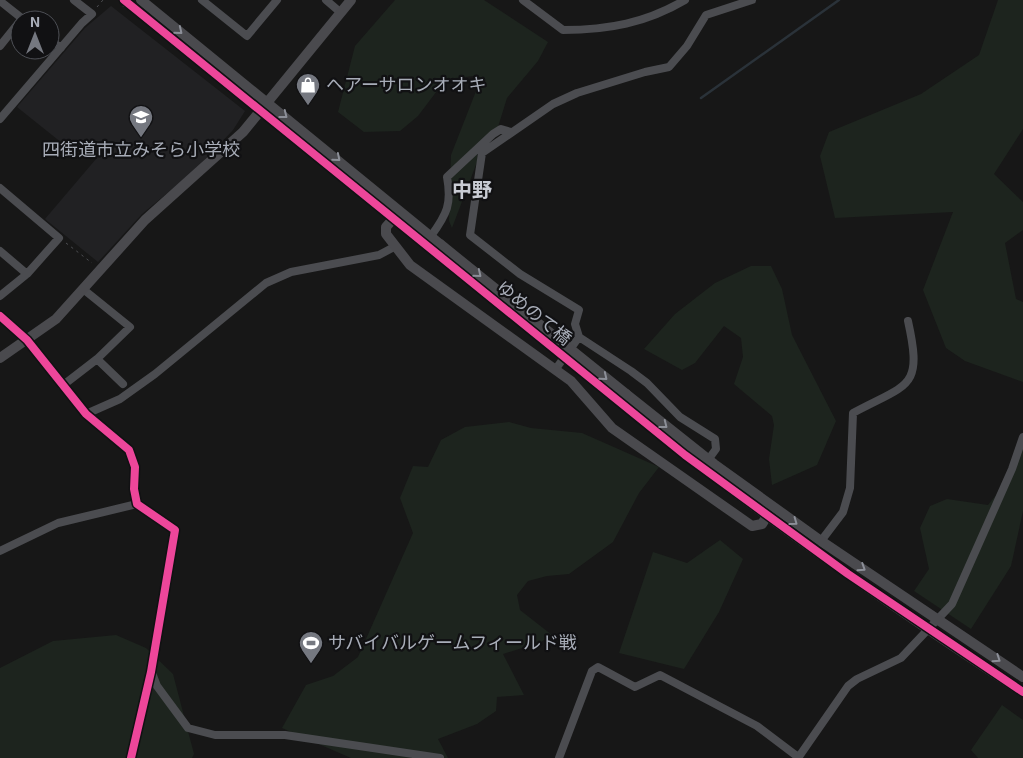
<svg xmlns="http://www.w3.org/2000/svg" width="1023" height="758" font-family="'Exo 2','Noto Sans JP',sans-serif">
<rect width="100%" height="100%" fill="#171717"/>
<path fill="#212123" d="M111,6L245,111L233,130L194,171L142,214L98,262L45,219L96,159L77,146L72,151L17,107L85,28Z"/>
<path fill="#1d241e" d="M395,0H484L548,42L538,61L507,98L498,127L478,149L477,162L452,228L449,221L451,155L478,86L474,76L446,79L418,116L400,131L364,132L338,112L355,46Z
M998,0H1023V129L994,174L1023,202V230L1005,243L1016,299L1023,302V382L965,361L946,348L923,290L953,212L835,218L820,156L829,132L921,94L979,55Z
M751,266H771L782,289L792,335L836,421L817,465L772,485L769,459L774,425L772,416L734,384L743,357L741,338L724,326L695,363L682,370L644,349L675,314L715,283Z
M509,422L531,428L582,433L659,467L639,493L613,542L569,574L547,576L528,581L517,595L520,610L552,635L541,642L503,654L524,695L497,697L496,711L477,724L438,739L448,758H351L282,728L306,685L333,676L358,657L413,533L400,498L413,466L428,467L441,440L465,427Z
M1023,446V511L1011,566L971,629L914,591L929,569L920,528L930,506L947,499L988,505L1001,489Z
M720,540L743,559L719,612L684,669L619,653L653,552L687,563Z
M116,635L146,648L173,674L194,754L192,758H0V668L53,641Z
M1002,705L1023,720V758H978L971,750Z"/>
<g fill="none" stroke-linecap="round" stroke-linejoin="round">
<path stroke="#2a3239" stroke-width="2.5" d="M701,98L839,0"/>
<path stroke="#4d4e52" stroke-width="1" stroke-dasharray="2.5 4" stroke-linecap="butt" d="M97,7L103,0
M66,243L92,263"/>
<path stroke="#4b4c50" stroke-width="8" d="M202,0L247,36L277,0
M326,0L340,12
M523,0L563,30C608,30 646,23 685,0
M0,1L24,20
M50,40L61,48
M0,46L20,21
M0,119L82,23L92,14L74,0
M0,188L59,238L27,274L0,296
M431,236C447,214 452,204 447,177L493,134L501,129L511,132
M0,251L27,274
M0,316L27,340L86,414L129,450L135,467L134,489L137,504L175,530L151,672L131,758
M97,359L123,384
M555,370L579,337
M62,386L97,359L130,327L83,289
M86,414L120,399L155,374L266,283L291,272L379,255L394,247
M708,460L716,449L715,439L680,417L647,383L631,371L579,337L575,324L579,310L520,274L470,235L482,153L553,104L577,93L645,72L669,67L687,46L706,15L752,0
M821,541L843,512L850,488L853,413C909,383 923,389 908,321
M0,551L58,523L137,504
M152,673L157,686L188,728L215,735H285L440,758
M559,758L592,671L598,667L635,687L660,675L757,726L798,757
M798,758L848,686L857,679L901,658L952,604L1012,469L1023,437"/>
<path stroke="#4a4a4e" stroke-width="10" d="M124,0L430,248
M141,0L440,244
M393,219L386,227V234L410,265L571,381L612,428L752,526L762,524L767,516
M0,358L56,319L145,220L243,132L351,0
M626,394L714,464L821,541L1023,677
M619,401C748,506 884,602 1023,692"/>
<path stroke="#4d4e52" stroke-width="1" stroke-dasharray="2.5 4" stroke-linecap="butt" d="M123,7L128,0"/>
<path stroke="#4a4a4e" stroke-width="10" d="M440,244L626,394
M430,248L619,401"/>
<g stroke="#111113" stroke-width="11">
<path id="cycleway" d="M124,0L685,455L848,574L1023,692
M0,316L27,340L86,414L129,450L135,467L134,489L137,504L175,530L151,672L131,758"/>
</g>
<use href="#cycleway" stroke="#ed469a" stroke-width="8"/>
</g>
<defs><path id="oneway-chevron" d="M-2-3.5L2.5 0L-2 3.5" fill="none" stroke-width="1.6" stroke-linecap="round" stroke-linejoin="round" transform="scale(1.25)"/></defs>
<g stroke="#8c8f98">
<use href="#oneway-chevron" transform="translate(179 31) rotate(39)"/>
<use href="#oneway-chevron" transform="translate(284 115) rotate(38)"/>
<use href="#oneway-chevron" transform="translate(337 158) rotate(40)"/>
<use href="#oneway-chevron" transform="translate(478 274) rotate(39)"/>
<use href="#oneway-chevron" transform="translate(604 377) rotate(39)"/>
<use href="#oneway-chevron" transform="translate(664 425) rotate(38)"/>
<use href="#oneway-chevron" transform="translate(794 522) rotate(36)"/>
<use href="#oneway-chevron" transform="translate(862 568) rotate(33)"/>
<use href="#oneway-chevron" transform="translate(997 659) rotate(34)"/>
</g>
<defs>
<g id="shop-pin" transform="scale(1.25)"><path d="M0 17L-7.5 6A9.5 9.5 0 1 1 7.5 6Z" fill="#757880" stroke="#111113"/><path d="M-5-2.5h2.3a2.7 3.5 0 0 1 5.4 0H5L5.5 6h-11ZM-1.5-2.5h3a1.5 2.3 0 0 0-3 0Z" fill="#fff"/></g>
<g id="school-pin" transform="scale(1.25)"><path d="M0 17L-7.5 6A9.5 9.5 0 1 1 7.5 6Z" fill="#757880" stroke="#111113"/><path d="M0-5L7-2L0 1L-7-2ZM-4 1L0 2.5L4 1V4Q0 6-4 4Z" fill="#fff"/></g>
<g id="stadium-pin" transform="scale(1.25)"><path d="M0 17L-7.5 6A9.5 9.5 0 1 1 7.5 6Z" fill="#757880" stroke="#111113"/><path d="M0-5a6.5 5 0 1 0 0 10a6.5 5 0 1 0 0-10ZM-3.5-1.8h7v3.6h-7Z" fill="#fff"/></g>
</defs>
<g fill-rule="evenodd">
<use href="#shop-pin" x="308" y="85"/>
<use href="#school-pin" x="141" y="117"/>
<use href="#stadium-pin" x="311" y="643"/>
</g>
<g text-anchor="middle" stroke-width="4.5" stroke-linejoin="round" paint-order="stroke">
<g font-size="18" fill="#a8adb8" stroke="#111113" text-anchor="start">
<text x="326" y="91">ヘアーサロンオオキ</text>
<text x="141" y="156" text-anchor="middle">四街道市立みそら小学校</text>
<text x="328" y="649">サバイバルゲームフィールド戦</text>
</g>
<g font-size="18" fill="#a8adb8" stroke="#111113">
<text transform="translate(534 313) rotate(39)" y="6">ゆめのて橋</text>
</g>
<g font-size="20" font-weight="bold" fill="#c9ccd4" stroke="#111113">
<text x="472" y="197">中野</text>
</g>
</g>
<g transform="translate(35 35)"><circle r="24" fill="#111113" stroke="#4d4f55"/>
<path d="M0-4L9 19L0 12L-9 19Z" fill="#757880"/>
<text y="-8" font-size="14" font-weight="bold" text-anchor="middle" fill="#a8adb8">N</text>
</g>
</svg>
